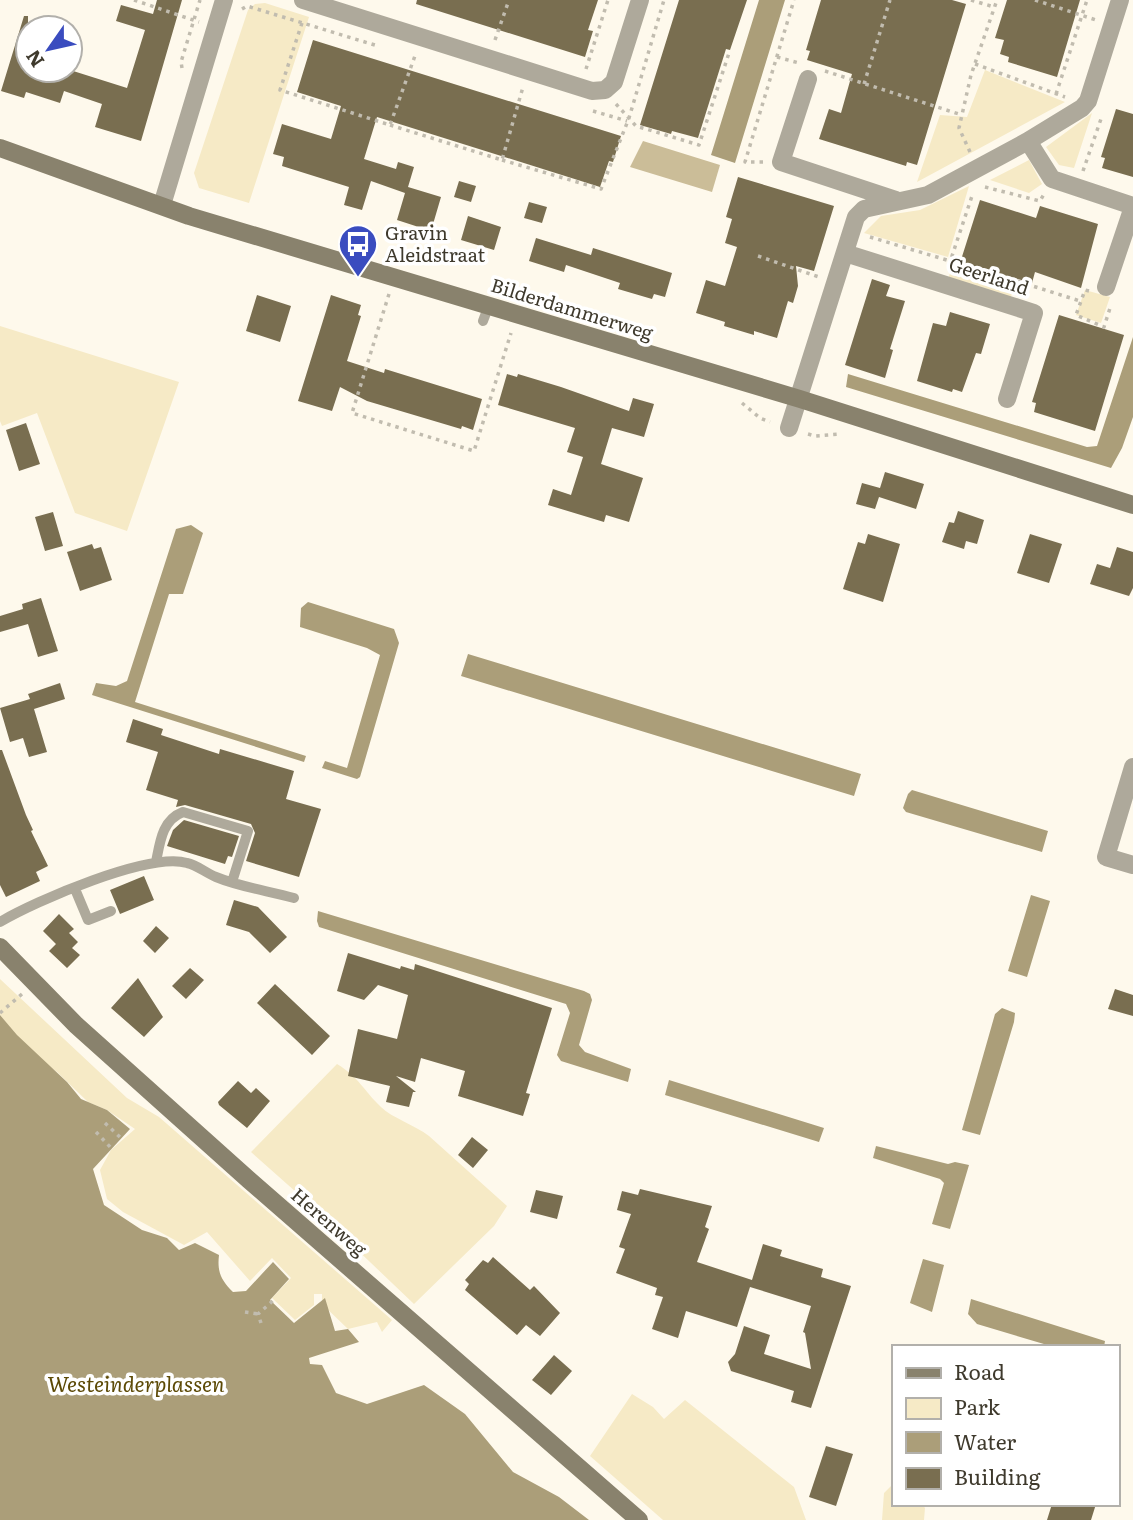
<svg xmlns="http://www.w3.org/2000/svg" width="1133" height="1520" font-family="Literata,serif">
<rect width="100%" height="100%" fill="#fef9ec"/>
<path fill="#f6eac6" d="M265,3L309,17L249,203L199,188L194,173L248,10L255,4Z
M985,70L1065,102L917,182L940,115L967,117Z
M1092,113L1074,168L1059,165L1046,147Z
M1029,160L1042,184L1029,193L990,180Z
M969,186L948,257L864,233L881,216L920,210Z
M954,262L1015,284L1010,300L948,279Z
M1085,290L1110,297L1101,323L1076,315Z
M0,326L179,382L127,531L75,513L37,413L2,426L0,421Z
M0,979L127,1098L159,1117L392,1320L382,1332L377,1322L348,1329L322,1304V1294H314V1305L295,1320L272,1298L291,1278L272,1258L250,1281L207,1232L184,1245L123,1212L107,1199L100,1170L111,1150L135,1129L107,1110L88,1102L57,1072L29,1051L0,1015Z
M337,1064C360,1078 363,1090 381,1107C392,1118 415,1125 429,1136L507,1206L494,1226L414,1304L305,1200L251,1152Z
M632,1394L653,1407L664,1419L685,1400L794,1487L806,1520H663L590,1456Z
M893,1484V1504H922L925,1508L924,1520H882L884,1493Z"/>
<path fill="#cbbd98" d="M643,141L720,165L712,192L630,167Z"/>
<path fill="#ab9e79" d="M759,0H785L735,163L711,155Z
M1133,337V417L1122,448L1111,468L846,387L848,374L1087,447L1097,446Z
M191,525L203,533L183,594H169L135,702L306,756L304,762L92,695L96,683L116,686L127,681L176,529Z
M308,602L394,629L399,643L360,777L357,779L322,768L325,761L347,768L380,655L367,648L300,627L301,608Z
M468,654L861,774L854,796L461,676Z
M912,790L1048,831L1042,852L906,812L903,808L908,794Z
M1031,895L1050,901L1027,977L1008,971Z
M318,911L584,991L590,994L592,1000L579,1045L585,1052L631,1069L628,1082L561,1061L557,1055L570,1013L566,1004L319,927L317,921Z
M1002,1008L1015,1013L1014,1022L980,1135L962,1130L995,1014Z
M0,1015L17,1035L67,1082L81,1099L107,1110L130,1129L93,1169L104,1205L142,1230L167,1238L179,1250L195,1243L219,1255C217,1272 221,1280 233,1292L246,1291L273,1262L289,1279L270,1300L294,1323L325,1298L335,1331L348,1329L359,1342L309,1358L310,1364L322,1365L336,1393L367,1404L424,1385L465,1414L513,1472L559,1497L589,1520H0Z
M669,1080L824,1128L819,1142L665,1095Z
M876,1146L948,1164L955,1162L969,1165L950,1229L932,1224L944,1183L940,1179L873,1158Z
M923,1259L944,1265L932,1312L910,1303Z
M971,1299L1105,1341L1104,1347H1054L977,1324L968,1314Z"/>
<path fill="#796e50" d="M157,0H182L141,141L95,127L102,104L64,91L60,103L26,92L24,98L1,91L24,16H28V70H40L63,78L66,70H70L127,88L145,30L116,21L121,5L153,14Z
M417,0H598L588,30L593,31L585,57L416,4Z
M679,0H747L730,50L726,49L698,138L672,131L671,134L640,125Z
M821,0H952L966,4L917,165L907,162L906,166L819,139L829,109L841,113L852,74L807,60L810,51L806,50Z
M1007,0H1080L1057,77L1008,62L1009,57L1000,54L1004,40L995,38Z
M313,40L621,136L613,162L609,161L600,187L377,117L364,159L396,169L398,162L414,167L408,187L441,197L431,231L397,220L405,193L371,181L362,210L344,205L349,187L282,166L284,157L273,154L282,124L331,139L341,106L297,92Z
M1116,109L1133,114V177L1102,168L1105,158L1101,157Z
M738,177L834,206L814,271L796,266L798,286L793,303L788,301L777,338L754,331V335L724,326L725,322L696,313L706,280L725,286L737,247L725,243L732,219L726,217Z
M459,181L476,186L471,202L454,197Z
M980,200L1036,218L1040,206L1098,224L1081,288L1035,272L1032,283L960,263Z
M529,202L547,207L542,223L524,218Z
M468,216L501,227L494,250L461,240Z
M536,238L591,255L593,248L672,273L665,297L654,294L652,299L618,289L620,283L566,265L564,272L529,261Z
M872,279L890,285L886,296L905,301L890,349L893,350L885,378L845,365Z
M257,295L291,306L280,342L246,331Z
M331,295L361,305L358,315L361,316L347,361L384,373L385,369L482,399L473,430L462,426L461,429L367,401L340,387L332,411L298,401Z
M950,312L990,324L981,354L976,353L962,392L953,389L952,392L917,381L933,323L946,326Z
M1059,315L1124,335L1095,431L1034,412L1036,403L1032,402Z
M507,374L517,377L518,374L561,387L629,411L633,398L654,404L644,437L612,428L601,464L643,478L629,522L606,515L604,522L548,505L553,489L571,495L583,457L567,452L575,428L498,405Z
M26,423L40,464L19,471L6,430Z
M885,472L924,484L916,509L879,497L875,509L856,504L862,483L880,488Z
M958,511L984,520L977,544L966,541L964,549L942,542L949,522L954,523Z
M53,512L63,546L45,551L35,517Z
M868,534L900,544L883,602L843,589L858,542L865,544Z
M1030,534L1062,544L1049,583L1017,573Z
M92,544L94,549L101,547L112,580L80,591L67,552Z
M1117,547L1133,552V588L1129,596L1090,584L1097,564L1110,568Z
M41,598L58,651L38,657L28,624L0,632V616L23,609L22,604Z
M60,683L65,699L34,709L47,752L29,757L23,738L10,742L0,708L30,699L28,694Z
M133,719L163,729L161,735L219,754L220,749L294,771L286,799L321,809L299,877L246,861L255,833L251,824L185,805L176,807L178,800L146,790L158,752L126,742Z
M0,750H2L26,815L33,830L31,831L48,866L36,872L40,881L6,897L0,885Z
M184,820L239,836L232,857L228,856L225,864L167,846L173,830Z
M144,876L154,900L120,914L110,890Z
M234,900L258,907L287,937L270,953L249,932L226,925Z
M59,914L74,929L69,933L78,942L72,948L80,955L67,968L49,951L56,944L43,931Z
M156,926L169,938L155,953L143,941Z
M348,953L400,969L401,966L414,970L415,964L552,1008L526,1093L530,1094L523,1116L458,1096L465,1071L421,1058L415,1082L396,1076L416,1092H413L409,1107L386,1102L390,1086L348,1076L358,1029L397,1039L408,995L378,985L364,1000L337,991Z
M190,968L204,980L186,999L172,986Z
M138,978L163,1017L144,1037L111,1008Z
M275,984L330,1036L312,1055L257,1003Z
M1115,989L1133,995V1016L1108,1009Z
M238,1081L251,1093L256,1088L270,1101L247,1128L219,1105L218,1102Z
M472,1137L488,1150L473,1168L458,1155Z
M640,1189L712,1206L705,1227L709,1229L697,1262L752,1280L763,1244L782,1250L780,1256L823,1269L821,1277L851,1286L811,1408L791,1402L794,1391L731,1371L728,1362L735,1354L744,1326L770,1335L764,1354L811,1369L805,1333L803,1332L811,1306L750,1287L737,1327L686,1311L678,1338L652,1329L663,1297L655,1295L657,1288L616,1273L625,1249L619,1247L631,1214L617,1210L622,1191L638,1195Z
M536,1190L563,1196L557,1219L530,1212Z
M493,1257L530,1290L534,1286L560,1313L540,1336L526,1325L517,1335L465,1290L469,1284L465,1280L483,1260L488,1263Z
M554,1355L572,1371L551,1395L532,1380Z
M826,1446L853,1454L836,1506L809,1497Z
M1052,1504H1096L1091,1520H1047Z"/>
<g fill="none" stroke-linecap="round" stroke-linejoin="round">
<path stroke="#c1bcaf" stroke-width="3.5" stroke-dasharray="3.5 5" stroke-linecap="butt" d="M134,0L199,22
M971,0L994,7
M1035,0L1096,20
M242,9L247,6L378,46
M302,23L280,90L390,125L416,53
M495,40L509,0
M777,57L799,63
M975,64L1065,97
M182,68L181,62L200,0
M586,69L608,0
M825,71L962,115
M864,84L890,0
M1056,94L1087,0
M616,104L636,126L699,145L729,53
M593,111L627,121
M390,125L502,160L523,87
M970,152L959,128L971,75L997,0
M502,160L601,189L629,118L664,0
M763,162H745L794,0
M1083,171L1102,116
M985,187L1040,201L1044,194
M870,237L1020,282
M758,256L819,277
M949,265L973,193
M1019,284L1020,282L1080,301
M1089,291L1085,290L1076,315L1104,327L1111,305
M389,294L352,413L474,451L511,333
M742,403L760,418L770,422
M808,434L815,436L841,434
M0,1013L22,994
M105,1123L123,1140
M96,1132L113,1150
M245,1312L258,1314
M261,1323L258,1314L276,1298"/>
<path stroke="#aea99b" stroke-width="10" d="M483,321L489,305
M156,862C160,842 162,820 183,812L248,831L232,882
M75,889L88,920L111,911
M0,922C35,901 149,852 187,863C197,865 206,873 216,877C240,887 269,891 294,898"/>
<path stroke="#aea99b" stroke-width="18" d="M303,0L592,91L605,90L614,82L640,0
M808,79L781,162L896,200
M1028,141L1052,179L1133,206
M162,205L224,0
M845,253L1034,313L1007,399
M1106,287L1133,207
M789,428L856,217L864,209L928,195L1028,141L1082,108L1088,101L1120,0
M1133,767L1106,857L1133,865"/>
<path stroke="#89826d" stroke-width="18" d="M0,148L189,216L800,399L1133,505
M0,947L76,1025L249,1180L639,1520"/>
</g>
<defs>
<g id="bus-pin" transform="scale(2.0125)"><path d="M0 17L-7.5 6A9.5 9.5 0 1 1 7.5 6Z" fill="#3a4cbf" stroke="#fff"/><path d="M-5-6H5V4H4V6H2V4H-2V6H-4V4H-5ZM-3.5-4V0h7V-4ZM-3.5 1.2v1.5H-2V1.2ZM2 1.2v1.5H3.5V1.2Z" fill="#fff"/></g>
</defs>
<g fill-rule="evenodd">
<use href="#bus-pin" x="358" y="244"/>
</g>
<g text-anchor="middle" stroke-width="7" stroke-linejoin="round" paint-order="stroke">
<g font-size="19" fill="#3f3a2d" stroke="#fff" text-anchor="start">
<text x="385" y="240">Gravin<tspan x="385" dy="22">Aleidstraat</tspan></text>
</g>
<g font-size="19" fill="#3f3a2d" stroke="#fff">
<text transform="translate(989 276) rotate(18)" y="7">Geerland</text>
<text transform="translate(572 309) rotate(17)" y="7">Bilderdammerweg</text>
<text transform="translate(329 1222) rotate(41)" y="7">Herenweg</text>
</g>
<g font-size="21" font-style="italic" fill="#5c4905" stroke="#fff">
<text x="136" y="1392">Westeinderplassen</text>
</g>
</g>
<rect x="892" y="1345" width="228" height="161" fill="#ffffff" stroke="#b2b0ab" stroke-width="2"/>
<rect x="906" y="1368" width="35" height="10" fill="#89826d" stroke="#b2b0ab" stroke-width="2"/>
<text x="954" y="1380" font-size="21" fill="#3f3a2d">Road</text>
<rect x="906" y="1398" width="35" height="21" fill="#f6eac6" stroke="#b2b0ab" stroke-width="2"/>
<text x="954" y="1415" font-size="21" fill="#3f3a2d">Park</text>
<rect x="906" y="1432" width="35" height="21" fill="#ab9e79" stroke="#b2b0ab" stroke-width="2"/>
<text x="954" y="1450" font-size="21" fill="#3f3a2d">Water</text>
<rect x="906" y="1468" width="35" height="21" fill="#796e50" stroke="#b2b0ab" stroke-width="2"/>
<text x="954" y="1485" font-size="21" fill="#3f3a2d">Building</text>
<g transform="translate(49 49) rotate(236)"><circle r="33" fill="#ffffff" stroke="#b2b0ab" stroke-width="2"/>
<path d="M0-5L12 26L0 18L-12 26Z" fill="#3a4cbf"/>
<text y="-10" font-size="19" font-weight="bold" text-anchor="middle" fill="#3f3a2d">N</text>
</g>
</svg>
